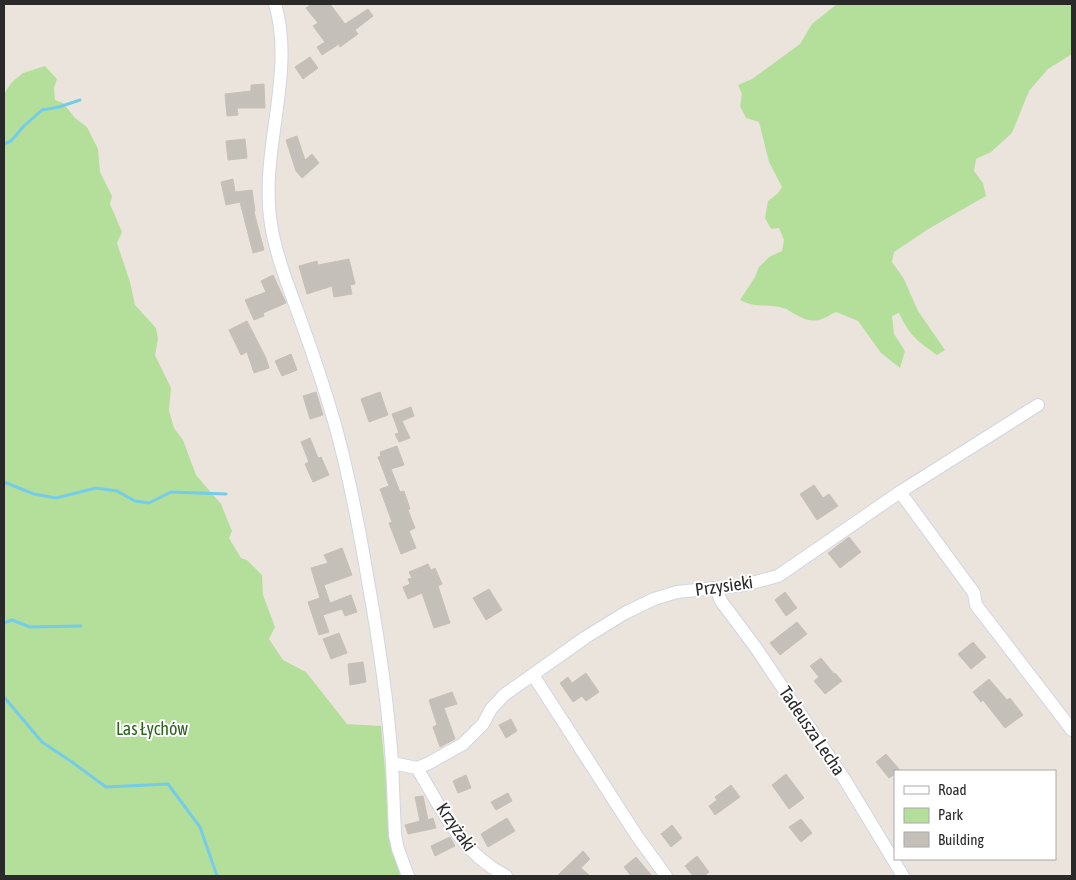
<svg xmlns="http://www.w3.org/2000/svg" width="1076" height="880" font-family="'Asap Condensed',sans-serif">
<rect width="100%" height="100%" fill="#ebe4dc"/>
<path fill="#b4df9b" d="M837,4H1072V54L1048,69L1029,91L1012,133L991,152L976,159L974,171L983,183L986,196L930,228L894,252L892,262L904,279L918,311L945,350L937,355C916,340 910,336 899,313L892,316L894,334L905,351L900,368L881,353L858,321L836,312C831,314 824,319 819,320C806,323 796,314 786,309C771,303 756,309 740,300L755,277L759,267L769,257L782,251L784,240L779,228L771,229L765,218L768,201L777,194L782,187L769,162L759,122L746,118L740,106L742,94L738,85L752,79L800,44L812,24Z
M45,66L57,79L54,88L55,100L63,103L75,118L87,127L98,149L100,172L112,196L110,204L122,232L117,243L130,282L135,305L156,328L158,339L155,355L171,388L169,410L174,428L183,440L196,475L221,504L232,531L229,538L241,558L247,560L262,575L263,595L275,627L269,639L283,660L306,672L347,724L381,726L391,837L404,876H4V94L11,83L23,73Z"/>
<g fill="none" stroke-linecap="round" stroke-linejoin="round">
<path stroke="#74cce8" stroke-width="3" d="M4,144L11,141L24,126L42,110L59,107L80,100
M4,482L34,494L56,498L96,488L117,491L135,501L149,503L171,492L226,494
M4,623L12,620L30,627L81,626
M4,697L42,742L72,762L106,787L168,784L200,827L217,876"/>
</g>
<path fill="#c4bfb8" stroke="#c6c0b6" d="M312,4H330L345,24L368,9L373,16L355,30L358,34L340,47L339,44L322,55L317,47L325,42L313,26L318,23L306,8Z
M310,57L318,68L303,79L295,67Z
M264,84L265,108H237L238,115L227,116L225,94L251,91V85Z
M297,136L305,160L312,154L319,163L302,178L296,171L286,140Z
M245,139L247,158L228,160L226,141Z
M233,179L235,192L252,190L255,211L254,212L264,250L253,253L240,202L226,205L221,182Z
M349,259L355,284L350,285L352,294L334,297L332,286L307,294L299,266L317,261L318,265Z
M273,275L286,303L263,313L264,316L254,320L245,300L266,292L261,281Z
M247,321L266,358L269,368L254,373L247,352L241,355L229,330Z
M291,354L297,370L282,376L275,361Z
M316,392L323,415L310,419L303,396Z
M380,392L388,415L369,422L361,399Z
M411,407L414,416L402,421L410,438L399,442L395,434L399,433L392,414Z
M310,438L318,458L321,457L329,475L313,482L305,464L309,462L301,442Z
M397,446L404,465L391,469L400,492L404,491L410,509L408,510L415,528L409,531L416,548L401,554L389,523L392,522L380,489L389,486L378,457L381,456L380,452Z
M814,485L823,498L829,494L838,506L817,520L800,494Z
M849,537L861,552L840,568L828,553Z
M342,548L352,575L324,585L330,603L351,595L357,612L345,616L342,609L323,615L329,632L319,635L308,602L320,598L311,568L328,563L324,555Z
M428,564L431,570L435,568L442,584L438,586L450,623L434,628L422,593L408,599L403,587L410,584L408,579L412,578L409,572Z
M489,589L502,610L486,620L473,598Z
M785,592L797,608L786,616L775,600Z
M797,622L807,634L780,655L770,643Z
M339,633L347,653L331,659L323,639Z
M973,642L986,657L971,669L958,654Z
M821,658L834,674L835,673L842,681L825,694L814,681L819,677L810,666Z
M363,662L366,682L350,685L348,664Z
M586,673L599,692L586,701L582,696L573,702L560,683L568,677L572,683Z
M989,679L1007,700L1010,698L1023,715L1005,728L983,700L981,702L973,692Z
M452,692L457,704L444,708L455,739L440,747L433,727L437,725L429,700Z
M511,719L517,731L506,738L499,725Z
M886,754L900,770L895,771V774L889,778L876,762Z
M786,774L804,798L789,809L772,785Z
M466,775L471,788L458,793L453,781Z
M731,785L740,797L715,815L709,806L717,800L715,797Z
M508,793L512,801L496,810L491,802Z
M423,796L428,820L433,818L436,828L408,834L405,825L420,821L415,797Z
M507,818L515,831L488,847L481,834Z
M801,819L812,833L801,842L789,827Z
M672,825L682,838L671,847L661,834Z
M450,837L455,846L435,856L431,846Z
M583,851L590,859L581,868L590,876H557Z
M697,856L709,872L704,876H693L685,866Z
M636,857L652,876H631L624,867Z"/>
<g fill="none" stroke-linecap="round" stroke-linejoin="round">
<g stroke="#d1d5e2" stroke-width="14">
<path id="minor" d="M275,4C296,74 259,151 271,224C276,257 290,290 301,321C313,354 324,387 334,421C349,474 359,527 368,581C379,642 388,702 392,763L417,768
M900,492L974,593L976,605L1072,730
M716,588L721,601L756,648L845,780L903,876
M533,675L637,836L666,876
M392,763L395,835L398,849L408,876
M417,768L429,763L463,744L483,724L491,709L504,695L586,637L625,613L654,599L677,592L744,585L778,576L900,492L1038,405
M417,768C443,811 459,851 506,876"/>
</g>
<use href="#minor" stroke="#fff" stroke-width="12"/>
</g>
<g text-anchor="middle" stroke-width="4" stroke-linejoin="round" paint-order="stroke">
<g font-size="18" fill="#2a2a2a" stroke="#fff">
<text transform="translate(724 586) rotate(-8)" y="6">Przysieki</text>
<text transform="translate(812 731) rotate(56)" y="6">Tadeusza Lecha</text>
<text transform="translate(456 827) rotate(55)" y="6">Krzyżaki</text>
</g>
<g font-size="18" fill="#2d631d" stroke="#fff">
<text x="152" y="735">Las Łychów</text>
</g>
</g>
<rect width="1076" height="880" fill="none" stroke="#2a2a2a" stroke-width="10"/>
<rect x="894" y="770" width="162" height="90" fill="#ffffff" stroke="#aaaaaa"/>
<rect x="904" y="786" width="25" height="8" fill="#ffffff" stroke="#aaaaaa"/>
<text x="938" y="795" font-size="15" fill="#2a2a2a">Road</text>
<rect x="904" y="808" width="25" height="15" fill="#b4df9b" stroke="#aaaaaa"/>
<text x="938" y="820" font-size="15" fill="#2a2a2a">Park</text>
<rect x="904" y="832" width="25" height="15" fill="#c4bfb8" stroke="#aaaaaa"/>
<text x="938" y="845" font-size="15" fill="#2a2a2a">Building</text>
</svg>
